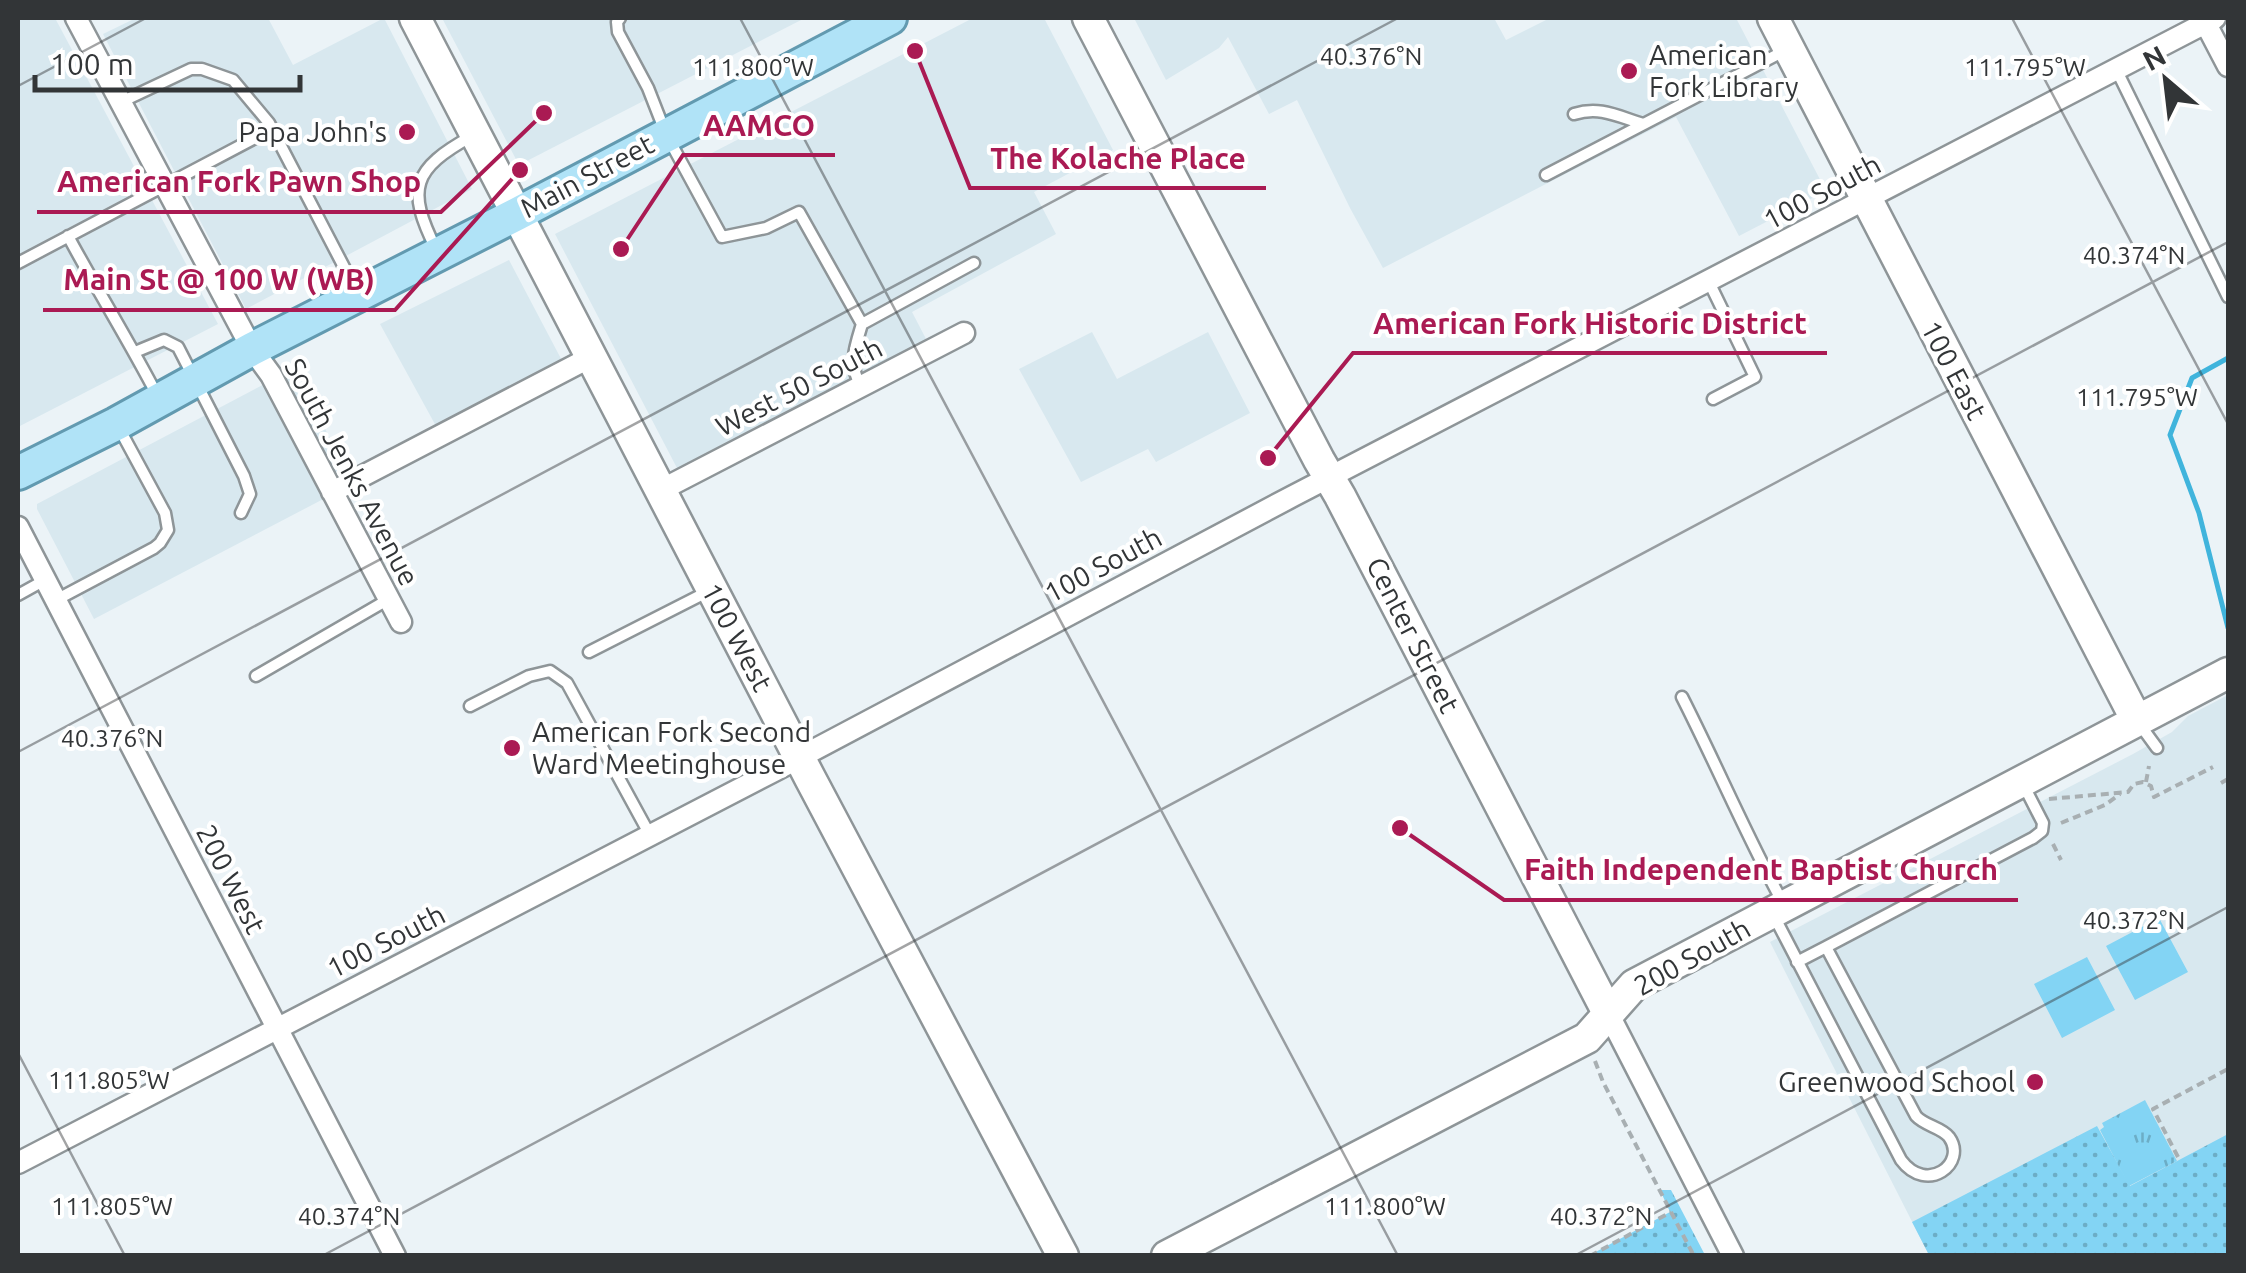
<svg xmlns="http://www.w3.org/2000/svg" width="2246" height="1273" font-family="Ubuntu,sans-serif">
<defs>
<pattern id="grass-dots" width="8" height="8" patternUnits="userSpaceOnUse" patternTransform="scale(2.5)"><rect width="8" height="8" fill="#83d4f4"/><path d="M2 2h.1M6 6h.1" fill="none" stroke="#6cadc6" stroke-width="1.8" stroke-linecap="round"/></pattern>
<pattern id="park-tufts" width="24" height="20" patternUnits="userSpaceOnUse" patternTransform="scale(2.5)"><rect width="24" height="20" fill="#83d4f4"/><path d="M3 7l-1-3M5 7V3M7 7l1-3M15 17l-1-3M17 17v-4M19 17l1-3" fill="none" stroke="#6cadc6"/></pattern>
</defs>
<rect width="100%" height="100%" fill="#ebf3f7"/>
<path fill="#d8e8ef" d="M18,18H55L218,324L18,427Z
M136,18H268L293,65L384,18L472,189L246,309L103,34Z
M442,18H805L519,165Z
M973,18H1044L1113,150L1034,192L1056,234L912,312L937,360L691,487L689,491L555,234Z
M1134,18H1494L1506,40L1550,18H1736L1826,191L1739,236L1676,117L1383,268L1350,208L1297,100L1269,114L1228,37L1219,48L1166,80Z
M509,260L568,372L442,437L380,324Z
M1092,332L1117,379L1208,332L1250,413L1156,462L1148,449L1081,482L1019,369Z
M293,369L354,483L94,619L37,509V504Z
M2228,695V1255H1929L1770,942L2133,754L2172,732L2188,716Z"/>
<path fill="url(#grass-dots)" d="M2097,1126L2130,1186L2228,1134V1255H1929L1912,1222Z
M1660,1190H1671L1705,1255H1590L1670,1212Z"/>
<path fill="url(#park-tufts)" d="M2145,1100L2177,1161L2129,1186L2100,1130L2104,1127L2102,1123Z"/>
<path fill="#83d4f4" d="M2159,918L2188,972L2135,1000L2106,946Z
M2087,957L2115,1010L2062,1038L2034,984Z"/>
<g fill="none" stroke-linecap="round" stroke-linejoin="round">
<path stroke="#40b4dc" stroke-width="5" d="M2228,358L2192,378L2170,435L2199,513L2228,628"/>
<g stroke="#8e9598" stroke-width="15">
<path id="lane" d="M620,18L617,22L618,32L648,88L666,134L722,237L766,228L799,212L862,324C855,347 848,365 861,386
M2116,69L2228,297
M121,102L191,69H202L233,80L269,123L357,292
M1574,114C1600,106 1617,116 1643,124
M1546,175L1784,51
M68,236C97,290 129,341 157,395
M436,249C406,189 412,169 472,136
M18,263L272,129
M1709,282L1755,377L1713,399
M862,324L974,263
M135,352L164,340L178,347L244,476L250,494L241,513
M18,595L45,580
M56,600L154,548L160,543L168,530L165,513L119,428
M589,652L707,592
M256,676L389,599
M1682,697C1717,766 1747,837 1784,905
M470,706L529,676L550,671L567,683L650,835
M2138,722L2157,748
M1775,918L1901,1160C1927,1195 1968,1163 1949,1137C1941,1127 1925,1126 1916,1116L1826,947L2033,838L2042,831L2043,823L2024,786
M1797,962L1826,947"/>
</g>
<g stroke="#8e9598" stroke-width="25">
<path id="street" d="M76,18L252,349L271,375L401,622
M2205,22L2228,66
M661,490L964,333
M332,492L591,357
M18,527L395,1256
M1608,1013L1733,1256
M18,1163L778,769L1293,496L2215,18"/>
</g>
<g stroke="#8e9598" stroke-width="35">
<path id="secondary" d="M415,18L810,778L1063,1256
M1088,18L1319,460L1340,496L1608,1013
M1773,18L2137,721
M1167,1256L1587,1038L1634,985L2228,673"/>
</g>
<g stroke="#629ab0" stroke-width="38">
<path id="primary" d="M18,473L116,424L252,349L517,214L890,18"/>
</g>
<path stroke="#a8afb2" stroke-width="4" stroke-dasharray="8 5" stroke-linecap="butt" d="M2146,782L2149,766
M2221,783L2228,779
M2049,799L2128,792L2134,784L2143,782L2151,786L2154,797L2213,767
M2061,823L2105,805L2120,794
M2053,844L2061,860
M1595,1061L1603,1082L1694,1256
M2178,1157L2153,1109L2228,1069
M1590,1256L1671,1212"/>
<use href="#lane" stroke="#fff" stroke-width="10"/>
<use href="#street" stroke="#fff" stroke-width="20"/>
<use href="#secondary" stroke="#fff" stroke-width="30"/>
<use href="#primary" stroke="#b0e3f7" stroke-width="32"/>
</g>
<path fill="none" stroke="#323537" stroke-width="2.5" stroke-opacity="0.45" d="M740,18L1398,1256M2012,18L2228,424M18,86L146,18M18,752L1398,18M18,1053L125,1256M322,1256L2228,242M1574,1256L2228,907"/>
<g fill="#aa1a53" stroke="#fff" stroke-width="4">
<circle cx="1629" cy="71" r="10"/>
<circle cx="407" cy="132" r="10"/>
<circle cx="512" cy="748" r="10"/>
<circle cx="2035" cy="1082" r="10"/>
</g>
<g text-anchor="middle" stroke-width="8" stroke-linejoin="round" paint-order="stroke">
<g font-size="28" fill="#323537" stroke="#fff" text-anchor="start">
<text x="1649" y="65">American<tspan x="1649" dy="32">Fork Library</tspan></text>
<text x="387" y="142" text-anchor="end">Papa John's</text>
<text x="532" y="742">American Fork Second<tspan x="532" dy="32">Ward Meetinghouse</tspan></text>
<text x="2015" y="1092" text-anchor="end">Greenwood School</text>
</g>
<g font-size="28" fill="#323537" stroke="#fff">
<text transform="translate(587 176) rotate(-28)" y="10">Main Street</text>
<text transform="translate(1822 192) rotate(-28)" y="10">100 South</text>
<text transform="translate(1954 370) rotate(62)" y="10">100 East</text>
<text transform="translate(799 387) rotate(-27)" y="10">West 50 South</text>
<text transform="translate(352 472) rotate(62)" y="10">South Jenks Avenue</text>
<text transform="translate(1103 565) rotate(-28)" y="10">100 South</text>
<text transform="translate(1413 635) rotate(63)" y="10">Center Street</text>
<text transform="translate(737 637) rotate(62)" y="10">100 West</text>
<text transform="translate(231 879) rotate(63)" y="10">200 West</text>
<text transform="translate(386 941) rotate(-27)" y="10">100 South</text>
<text transform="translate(1692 957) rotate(-29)" y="10">200 South</text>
</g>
</g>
<g font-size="25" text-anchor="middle" fill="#323537" stroke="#fff" stroke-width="8" stroke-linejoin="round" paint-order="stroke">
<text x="1371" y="65">40.376°N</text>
<text x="753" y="76">111.800°W</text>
<text x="2025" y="76">111.795°W</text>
<text x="2134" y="264">40.374°N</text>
<text x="2137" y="406">111.795°W</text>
<text x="112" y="747">40.376°N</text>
<text x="2134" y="929">40.372°N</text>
<text x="109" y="1089">111.805°W</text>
<text x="112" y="1215">111.805°W</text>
<text x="1385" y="1215">111.800°W</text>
<text x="349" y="1225">40.374°N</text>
<text x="1601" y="1225">40.372°N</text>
</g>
<path fill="none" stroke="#aa1a53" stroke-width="4" d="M621 249L683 155H835M915 51L970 188H1266M544 113L441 212H37M520 170L395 310H43M1268 458L1353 353H1827M1400 828L1504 900H2018"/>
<g fill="#aa1a53" stroke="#fff" stroke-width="4">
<circle cx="621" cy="249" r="10"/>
<circle cx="915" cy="51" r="10"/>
<circle cx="544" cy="113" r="10"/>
<circle cx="520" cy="170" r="10"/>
<circle cx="1268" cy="458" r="10"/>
<circle cx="1400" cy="828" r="10"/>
</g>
<g font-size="30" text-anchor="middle" font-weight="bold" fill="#aa1a53" stroke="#fff" stroke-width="8" stroke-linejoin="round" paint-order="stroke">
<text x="759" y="136">AAMCO</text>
<text x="1118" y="169">The Kolache Place</text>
<text x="239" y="192">American Fork Pawn Shop</text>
<text x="219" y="290">Main St @ 100 W (WB)</text>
<text x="1590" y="334">American Fork Historic District</text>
<text x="1761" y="880">Faith Independent Baptist Church</text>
</g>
<rect width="2246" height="1273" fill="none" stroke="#323537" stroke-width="40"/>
<g transform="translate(2166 80) rotate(332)" stroke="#ffffff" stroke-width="8" paint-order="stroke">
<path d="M0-8L18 38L0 25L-18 38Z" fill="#323537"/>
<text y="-15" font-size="28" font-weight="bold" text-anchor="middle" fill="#323537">N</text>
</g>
<path d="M35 75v15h265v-15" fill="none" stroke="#323537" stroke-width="5"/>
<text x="50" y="75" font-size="30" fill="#323537" stroke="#ffffff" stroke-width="8" paint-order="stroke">100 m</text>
</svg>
